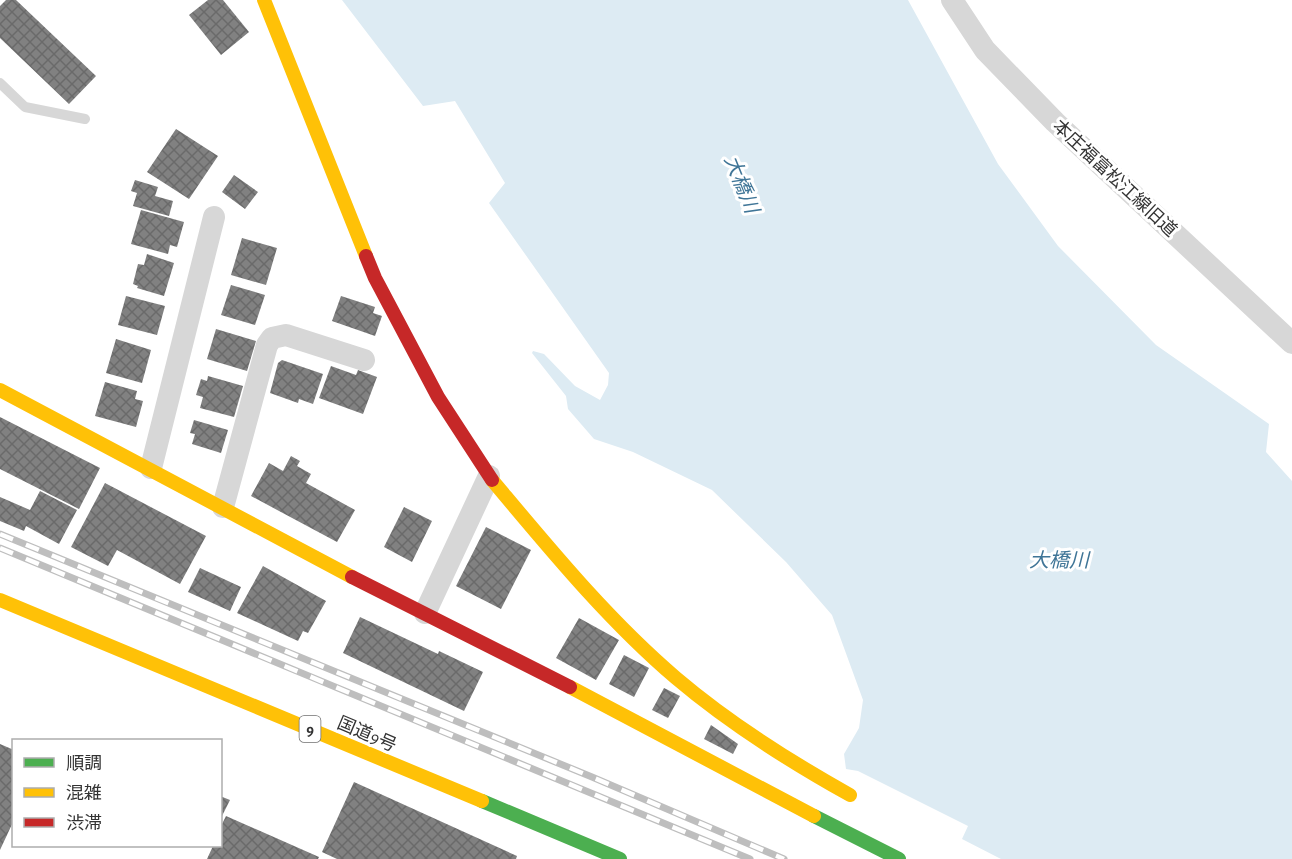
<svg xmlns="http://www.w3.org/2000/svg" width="1292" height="859" font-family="'Alegreya Sans','Noto Sans JP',sans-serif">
<defs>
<pattern id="building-cross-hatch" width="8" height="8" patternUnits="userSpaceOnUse" patternTransform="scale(1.5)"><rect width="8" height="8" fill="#818181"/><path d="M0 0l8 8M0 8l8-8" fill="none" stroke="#6a6a6a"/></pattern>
</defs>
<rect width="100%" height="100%" fill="#fff"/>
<path fill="#ddebf3" d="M342,0H908L998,164L1058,246L1156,345L1269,424L1266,452L1292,481V859H1001L962,839L968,826L858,771L846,769L844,754L859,728L863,700L832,615L786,562L712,490L633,452L594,439L568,409L566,396L532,353L533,351L544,354L575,386L600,400L608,385L609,373L489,203L505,183L455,101L423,106Z"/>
<path fill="url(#building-cross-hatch)" d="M6,0H16L96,76L69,104L0,38V6Z
M208,0H223L249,32L221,55L189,15Z
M176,129L218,156L189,199L147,172Z
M234,175L258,192L245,209L222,192Z
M135,180L158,187L155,196L173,201L169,216L133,206L137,193L131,191Z
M141,210L184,222L177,247L170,245L168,254L131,244Z
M242,238L277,248L266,285L231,275Z
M147,254L174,263L164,296L137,288L138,286L133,284L138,264L144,265Z
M231,285L265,295L255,325L221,315Z
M126,296L165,306L157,335L118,325Z
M341,296L375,307L373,313L382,316L375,336L332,321Z
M216,329L256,341L247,371L207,359Z
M116,339L151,350L142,383L106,373Z
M282,360L323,374L313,404L299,399L298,403L270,393L278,363Z
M331,366L356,375L358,370L377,377L363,414L319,398Z
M208,376L243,386L234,417L200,408L203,397L196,395L201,379L207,381Z
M105,382L137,391L135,399L143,401L136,427L95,416Z
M0,417L100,468L79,509L0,469Z
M194,420L228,430L221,453L192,444L195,434L190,433Z
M291,456L300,461L297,466L311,474L306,483L355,510L337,542L251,496L269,463L283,471Z
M105,483L206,536L180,584L117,550L108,566L71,547Z
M40,491L77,510L59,544L26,526L24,531L0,521V497L30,510Z
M404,507L432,521L412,562L384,547Z
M486,527L531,550L501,609L456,586Z
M263,566L326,601L308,633L303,631L298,641L237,613Z
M200,568L241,587L230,611L188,592Z
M360,617L438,654L439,651L483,672L464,711L343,653Z
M579,618L619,640L596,680L556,658Z
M624,655L649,668L634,697L609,684Z
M664,688L680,696L668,718L652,710Z
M711,725L738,744L733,754L704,739Z
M0,744L14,750V820L0,850Z
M354,782L517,856L516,859H337L322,852Z
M220,796L230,800L220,820Z
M226,816L319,857L318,859H207L213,846H220V828Z"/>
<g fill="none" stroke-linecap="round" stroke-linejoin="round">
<path stroke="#d7d7d7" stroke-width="10" d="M0,83L25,107L85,119"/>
<path stroke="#d7d7d7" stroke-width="22" d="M952,0L985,50L1055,122L1292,343
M151,468L214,217
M223,507L267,345L272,338L286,335L364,360
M425,613L489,476"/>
<path stroke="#4caf50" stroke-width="14" d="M482,801L620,859
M814,816L899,859"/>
<path stroke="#ffc107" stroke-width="14" d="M264,0L366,256
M0,390L352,577
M492,480C550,549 607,619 676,678C729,723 789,761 850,795
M0,600L482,801
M570,687L814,816"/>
<path stroke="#c62828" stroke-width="14" d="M366,256L375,278L438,397L492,480
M352,577L570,687"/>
<g stroke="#bebebe" stroke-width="7">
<path id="rail" d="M0,534L592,777L784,859
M0,548L750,859"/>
</g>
<use href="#rail" stroke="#fff" stroke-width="4.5" stroke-dasharray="14" stroke-linecap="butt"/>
</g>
<g text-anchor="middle" stroke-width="6" stroke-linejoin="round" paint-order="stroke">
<rect fill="#fff" stroke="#707070" stroke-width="1.5" x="299.5" y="716" width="21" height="26" rx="4.5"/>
<g font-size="16" font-weight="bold" fill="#333">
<text x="310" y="735">9</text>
</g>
<g font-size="18" fill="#333" stroke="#fff">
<text transform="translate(1115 178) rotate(43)" y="6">本庄福富松江線旧道</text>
<text transform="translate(367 734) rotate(23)" y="6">国道9号</text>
</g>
<g font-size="20" font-style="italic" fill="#3f7597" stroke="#fff">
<text transform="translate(742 184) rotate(68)" y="7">大橋川</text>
<text x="1059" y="567">大橋川</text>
</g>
</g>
<rect x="12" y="739" width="210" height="108" fill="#ffffff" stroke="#adadad" stroke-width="1.5"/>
<rect x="24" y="758" width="30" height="9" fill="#4caf50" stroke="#adadad" stroke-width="1.5"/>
<text x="66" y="769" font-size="18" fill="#333333">順調</text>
<rect x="24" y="788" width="30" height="9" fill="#ffc107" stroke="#adadad" stroke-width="1.5"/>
<text x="66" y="799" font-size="18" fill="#333333">混雑</text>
<rect x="24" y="818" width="30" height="9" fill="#c62828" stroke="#adadad" stroke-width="1.5"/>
<text x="66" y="829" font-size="18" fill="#333333">渋滞</text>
</svg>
